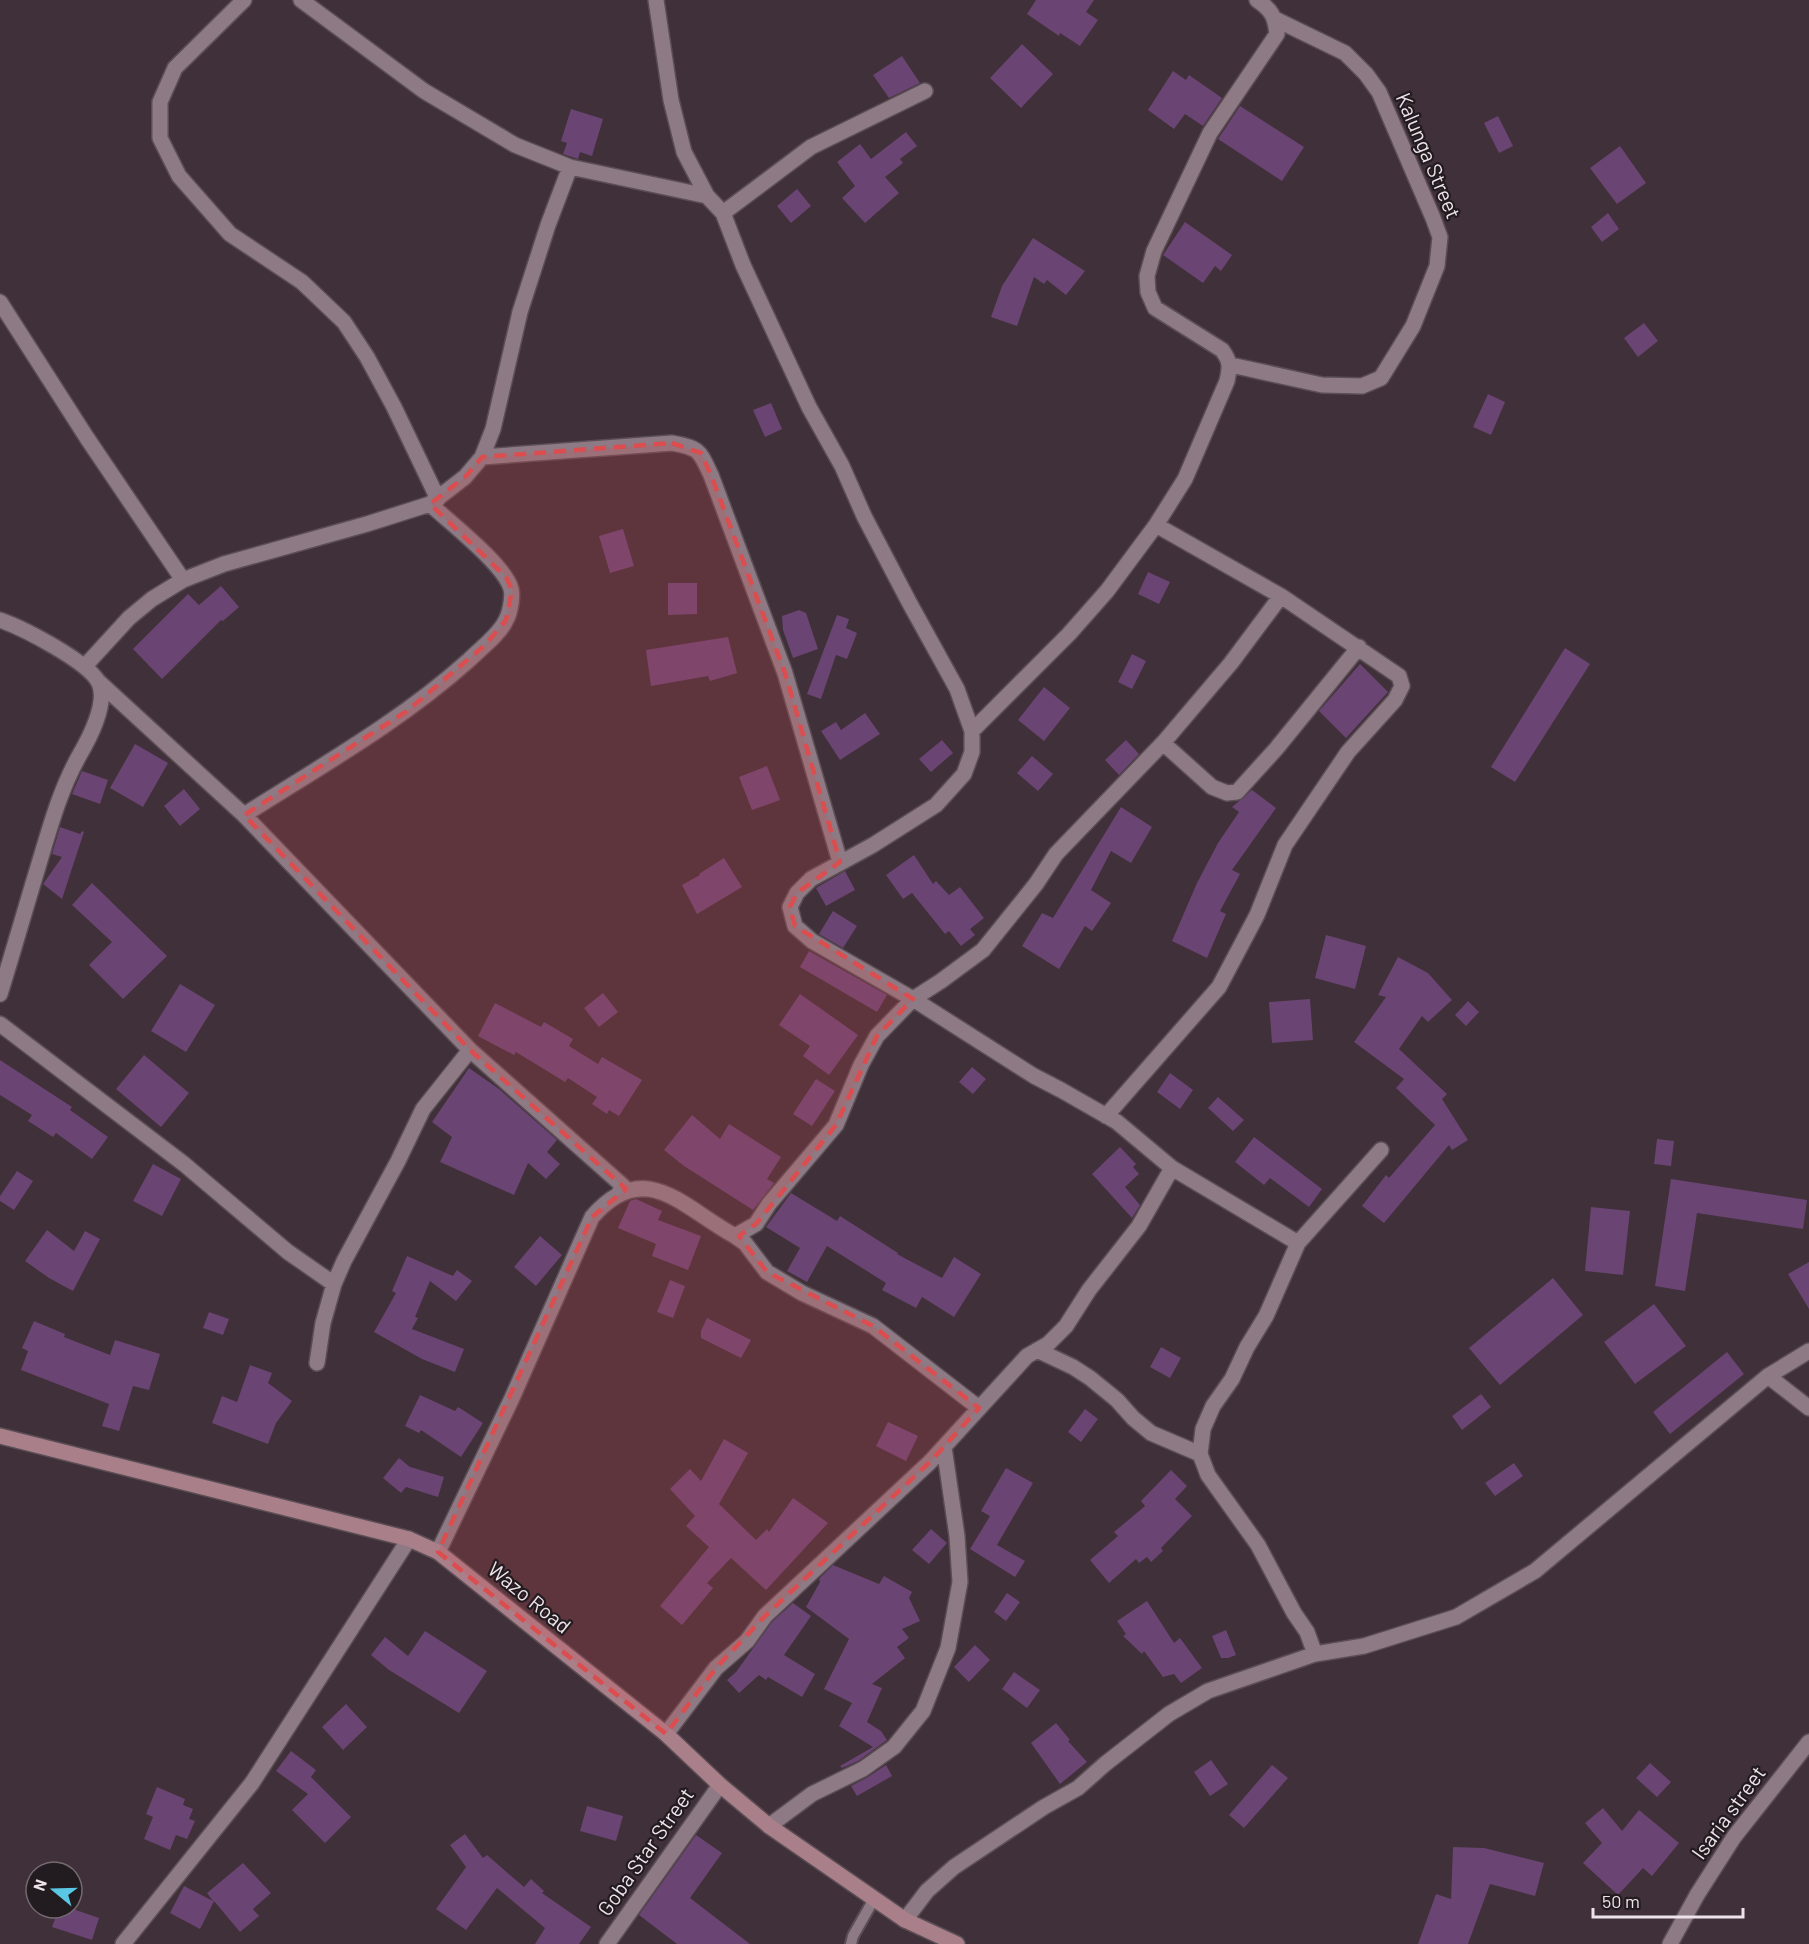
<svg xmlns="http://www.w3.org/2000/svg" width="1809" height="1944" font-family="Barlow,sans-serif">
<rect width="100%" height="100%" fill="#403039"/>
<path fill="#6a4472" d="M1036,0H1094L1086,12L1098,20L1080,46L1060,33L1059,36L1027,14Z
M1022,44L1053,74L1021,108L990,78Z
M902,56L920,83L889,98L873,75Z
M1173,71L1186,80L1189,75L1222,98L1203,126L1185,114L1174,129L1148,110Z
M1240,106L1304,147L1282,181L1218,139Z
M571,109L603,119L592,156L580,152L578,159L563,154L567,143L561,141Z
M1498,116L1513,146L1499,153L1484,123Z
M906,132L917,146L900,159L903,163L885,177L899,193L865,223L842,198L855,186L837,162L860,144L871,159Z
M1620,146L1646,183L1617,204L1590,168Z
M797,189L811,206L791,223L777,206Z
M1608,213L1619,229L1602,242L1591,227Z
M1185,222L1232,255L1221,271L1215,266L1203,283L1163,255Z
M1033,238L1085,271L1066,295L1047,280L1044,284L1034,277L1017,326L991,317L1002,286Z
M1644,323L1658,341L1638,357L1624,338Z
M1488,394L1505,402L1491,435L1473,427Z
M771,403L782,429L765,437L753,410Z
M623,529L634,566L610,573L599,536Z
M1148,572L1170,582L1159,604L1138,594Z
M668,583H697V614L668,615Z
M221,586L239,607L223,621L221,620L162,679L133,649L188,594L199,605Z
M799,610L806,613L818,649L793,658L783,630L782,616Z
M837,615L849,619L846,628L857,633L847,659L836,655L821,699L807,694Z
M728,637L737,673L710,681L708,676L651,686L646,650Z
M1565,648L1590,664L1515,782L1491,767Z
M1132,654L1146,661L1132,689L1118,682Z
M1360,664L1388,692L1346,738L1319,711Z
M1044,687L1070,708L1044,741L1018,720Z
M865,713L880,734L840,760L821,731L836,722L841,730Z
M942,740L953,753L931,772L919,759Z
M1126,740L1139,754L1119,775L1105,760Z
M135,744L168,763L143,807L110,788Z
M1032,756L1053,774L1038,791L1017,773Z
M767,766L780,800L752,810L739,777Z
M82,771L108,780L100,804L72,794Z
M184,789L200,809L180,826L164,806Z
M1252,790L1276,808L1232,870L1240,874L1220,911L1226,914L1207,958L1172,941L1197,883L1218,843L1239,812L1232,807Z
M1121,807L1152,827L1131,863L1111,851L1091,890L1111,903L1092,931L1085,926L1059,969L1022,946L1042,913L1053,918Z
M60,827L80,834L82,831L84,832L62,899L43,884L62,857L52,854Z
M914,855L933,884L936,881L949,895L960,887L984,918L970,929L975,935L961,946L949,931L945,934L912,893L903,899L886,875Z
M724,858L742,887L697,914L682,885L700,875L699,874Z
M845,871L855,890L826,906L816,888Z
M92,883L167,956L123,999L89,965L112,942L72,905Z
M833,911L857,926L843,948L819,934Z
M1326,935L1366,946L1355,989L1315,978Z
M809,951L887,995L877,1012L800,967Z
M1398,957L1428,973L1452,1000L1428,1022L1422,1016L1399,1049L1447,1094L1442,1099L1468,1140L1452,1150L1449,1145L1384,1223L1362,1206L1386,1175L1389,1178L1435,1125L1396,1088L1404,1079L1354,1042L1386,997L1378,995Z
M180,984L215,1005L186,1052L151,1031Z
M603,993L618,1012L599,1027L584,1008Z
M800,994L858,1035L829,1075L803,1056L810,1046L779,1025Z
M1310,999L1313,1040L1272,1043L1269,1002Z
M1468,1001L1479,1012L1466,1026L1455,1015Z
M495,1003L541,1027L544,1022L573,1039L569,1046L598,1064L602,1057L642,1080L619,1116L609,1110L607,1114L592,1104L597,1097L568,1078L565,1082L516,1052L514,1055L478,1036Z
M144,1055L189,1093L161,1127L116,1089Z
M0,1060L72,1107L70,1110L108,1137L92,1159L56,1133L53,1137L28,1121L32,1115L0,1095Z
M972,1067L986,1079L973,1094L959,1082Z
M469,1068L499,1089L557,1140L547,1152L560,1164L546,1179L528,1163L514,1195L440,1162L452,1137L432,1122Z
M1170,1073L1193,1090L1180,1109L1157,1092Z
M816,1079L835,1091L812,1126L793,1114Z
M1218,1097L1244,1120L1233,1131L1208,1108Z
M692,1115L720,1139L729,1124L781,1157L767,1179L774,1183L753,1210L684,1166L664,1150Z
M1254,1137L1322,1189L1309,1207L1270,1178L1264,1185L1235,1162Z
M1657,1139L1674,1141L1671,1166L1654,1164Z
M1120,1147L1136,1164L1133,1167L1139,1174L1125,1187L1140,1205L1132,1218L1092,1174Z
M153,1164L181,1179L162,1216L133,1201Z
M17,1171L33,1181L14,1210L0,1201V1196Z
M1671,1179L1807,1200L1803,1229L1697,1213L1685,1291L1655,1286Z
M791,1193L837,1221L840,1216L898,1253L897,1254L942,1278L954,1257L981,1274L954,1317L922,1297L916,1308L882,1290L886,1283L827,1246L807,1282L787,1271L800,1248L766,1227Z
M636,1199L662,1211L658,1220L701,1236L688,1270L652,1256L656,1244L618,1228L630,1201Z
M1591,1207L1630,1211L1623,1275L1585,1271Z
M47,1230L74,1251L85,1231L100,1239L73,1291L49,1278L25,1261Z
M540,1236L562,1255L536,1286L514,1267Z
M407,1256L453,1276L457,1270L472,1281L456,1301L430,1281L415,1317L418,1318L412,1329L464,1349L455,1372L422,1359L374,1332L396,1293L392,1291Z
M1809,1262V1309L1788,1274Z
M1553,1278L1583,1315L1500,1385L1469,1348Z
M670,1280L685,1286L673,1318L657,1312Z
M1654,1304L1686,1346L1635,1384L1604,1342Z
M209,1312L229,1319L223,1335L203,1328Z
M707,1318L751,1340L741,1358L701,1338V1331Z
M34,1321L65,1334L64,1337L110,1355L115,1340L160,1354L149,1390L133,1386L119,1431L102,1426L109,1404L21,1370L28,1351L22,1348Z
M1161,1347L1181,1358L1170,1378L1150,1367Z
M1727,1352L1744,1374L1670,1434L1653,1412Z
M250,1365L272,1373L268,1383L292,1401L276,1423L268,1444L212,1423L222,1396L237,1402Z
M1481,1394L1491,1407L1462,1430L1452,1416Z
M420,1395L455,1411L458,1407L483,1423L461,1457L421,1430L419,1433L405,1426Z
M1085,1409L1098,1419L1081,1442L1068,1432Z
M888,1422L918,1436L906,1461L876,1446Z
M724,1439L748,1453L719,1504L756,1540L767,1529L769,1532L793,1498L828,1523L766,1590L731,1558L707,1583L713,1588L682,1625L660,1606L709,1547L686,1526L695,1516L670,1489L690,1469L701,1481Z
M399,1458L410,1467L444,1477L438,1497L406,1487L401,1493L383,1478Z
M1514,1463L1523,1476L1495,1496L1485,1483Z
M1006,1468L1033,1483L997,1545L1025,1561L1015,1577L970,1549L990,1516L981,1511Z
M1171,1470L1187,1486L1175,1499L1192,1516L1161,1548L1163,1551L1151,1562L1147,1557L1139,1563L1136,1559L1109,1583L1090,1560L1118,1536L1114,1532L1145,1506L1141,1501Z
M931,1529L947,1543L929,1564L912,1550Z
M833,1565L879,1584L884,1576L912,1592L909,1598L920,1621L902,1629L909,1638L897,1647L905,1658L872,1684L882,1688L867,1722L881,1731L887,1740L858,1761L842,1768L840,1766L873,1747L839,1726L852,1703L824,1689L849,1639L806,1607L820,1582L819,1579Z
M1007,1593L1020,1602L1006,1621L994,1612Z
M1147,1601L1174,1643L1180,1638L1202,1668L1181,1683L1174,1674L1163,1677L1144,1651L1142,1654L1123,1636L1126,1634L1117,1621Z
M793,1603L811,1616L784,1655L815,1674L802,1697L768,1677L766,1680L759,1675L739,1693L727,1680L736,1672L772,1622Z
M1226,1630L1236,1655L1228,1658H1221L1212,1636Z
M425,1631L487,1671L459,1713L389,1670L371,1655L385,1637L408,1656Z
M975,1645L990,1660L969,1682L954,1667Z
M1014,1672L1040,1690L1027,1708L1002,1689Z
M346,1704L367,1727L343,1750L322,1727Z
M1056,1723L1070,1740L1068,1741L1087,1762L1060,1784L1031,1743Z
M291,1751L316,1770L311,1777L351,1817L325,1843L292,1810L308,1794L276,1771Z
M1211,1760L1228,1784L1210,1796L1194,1772Z
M1650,1763L1671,1782L1657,1797L1636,1778Z
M886,1765L892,1776L857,1796L851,1786L868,1777Z
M1272,1765L1288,1778L1244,1828L1229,1815Z
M157,1787L185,1799L183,1805L193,1809L189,1819L195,1821L187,1839L176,1835L170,1850L144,1839L153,1817L146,1814Z
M587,1806L623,1816L616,1841L580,1831Z
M1603,1808L1622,1831L1639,1810L1679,1843L1652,1876L1643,1868L1618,1895L1583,1863L1602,1843L1585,1823Z
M465,1834L483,1858L487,1855L524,1887L531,1879L544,1891L542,1893L591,1927L579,1944H535L545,1928L497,1888L466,1930L436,1909L466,1867L450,1845Z
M696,1835L722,1853L690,1898L750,1944H677L639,1915Z
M1453,1847L1484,1848L1544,1863L1535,1896L1490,1884L1468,1944H1418L1436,1894L1451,1899Z
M243,1863L271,1893L253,1909L259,1916L240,1932L214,1901L200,1929L170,1913L184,1886L213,1901L207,1893Z
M59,1908H70L99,1918L92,1940L52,1927Z"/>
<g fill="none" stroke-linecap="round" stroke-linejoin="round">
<g stroke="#5a4d54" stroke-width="14">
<path id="lane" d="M851,1944L853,1936L874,1899"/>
</g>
<g stroke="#5a4d54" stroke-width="18">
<path id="street" d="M244,0L175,68L160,102V138L179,176L230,234L302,282L344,322L367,357L394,407L438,499
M301,0L424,91L515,145L570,167L707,196L723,213L743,265L809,407L842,466L864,516L909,602L957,689L972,731V752L964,774L936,805L873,845L811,879L797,893L790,907L795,926L812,941L913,999L1034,1076L1061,1090L1117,1122L1172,1168L1298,1243
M656,0L671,100L684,152L707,196
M723,213L811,147L925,91
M0,302L87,438L183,580
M1231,365L1322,385L1362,386L1381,378L1413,326L1437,266L1440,237L1433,218L1379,92L1366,74L1345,53L1275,19
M482,457L672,443C700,448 699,450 711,475L785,673L840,862
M0,620C23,628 89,662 99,683C108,703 89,739 79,756C59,792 50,828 38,867C25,910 13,952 0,994
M85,666L129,618L152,599L183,580L224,564L367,524L430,504L465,477L482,457L493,429L520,312L548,225L570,167
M99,682L244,815L470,1050L623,1186L619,1193
M972,731L1069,634L1107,591L1156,525L1185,479L1227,381C1230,367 1231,362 1222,350L1155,308L1148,292L1147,276L1154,251L1210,133L1277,34C1275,17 1272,10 1257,0
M1163,743L1212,787L1227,793L1237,792L1276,749L1359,647
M244,815C321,766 401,721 469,660C480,649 500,634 506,620C510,613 513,597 511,589C505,565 449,522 430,504
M0,1024L184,1164L288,1252L334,1284
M1106,1116L1219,987L1257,915L1285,845L1348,752L1395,700L1402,686L1399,676L1281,596L1156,525
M735,1236L745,1243L767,1272L802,1293L873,1326L979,1408
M1037,1350L1073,1367L1090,1378L1117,1400L1133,1418L1151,1433L1200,1454
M317,1363L323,1323L334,1284L344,1261L398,1161L423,1109L470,1050
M1768,1376L1809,1408
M438,1552L512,1398L592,1217C645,1156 683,1208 735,1236L756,1224L769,1204L836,1125L861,1065L877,1036L913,999L941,981L983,950L1036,884L1056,854L1163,743L1231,663L1281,596
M1315,1654L1307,1632L1294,1613L1258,1545L1208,1475L1200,1454L1203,1429L1213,1406L1232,1379L1247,1347L1266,1316L1298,1243L1381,1150
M666,1734L716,1668L747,1641L765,1616L930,1462L1027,1356L1048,1344L1066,1326L1089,1290L1139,1226L1172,1168
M769,1826L812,1794L863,1769L894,1747L923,1711L948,1648L960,1582L957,1536L944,1447
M905,1920L927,1891L954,1867L1044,1807L1078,1788L1105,1764L1169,1714L1208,1691L1315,1654L1364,1646L1456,1617L1535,1571L1768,1376L1809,1351
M123,1944L252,1783L409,1539
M607,1944L720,1785
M1670,1944L1697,1895L1734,1837L1809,1742"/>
</g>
<g stroke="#5a4d54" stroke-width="18">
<path id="secondary" d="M0,1436L409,1539L438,1552L666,1734L720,1785L769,1826L905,1920L957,1944"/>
</g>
<use href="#lane" stroke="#8d7a84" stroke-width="10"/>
<use href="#street" stroke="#8d7a84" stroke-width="15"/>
<use href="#secondary" stroke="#a97f8a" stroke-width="15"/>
</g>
<path fill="#db4d4f" fill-opacity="0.2" stroke="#db4d4f" stroke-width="4.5" stroke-dasharray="12 8" stroke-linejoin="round" d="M672,443L701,453L711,475L785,673L840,862L797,893L790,907L795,926L913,999L877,1036L836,1125L756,1224L739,1236L767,1272L873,1326L979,1408L930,1462L765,1616L716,1668L666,1734L438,1552L592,1217L626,1189L470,1050L244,815L407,711L485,645L506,620L512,590L506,577L430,504L465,477L482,457Z"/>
<g text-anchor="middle" stroke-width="4.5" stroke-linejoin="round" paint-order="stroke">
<g font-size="21" fill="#eee3e9" stroke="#221b1f">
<text transform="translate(1428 156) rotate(67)" y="7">Kalunga Street</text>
<text transform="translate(529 1598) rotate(39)" y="7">Wazo Road</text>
<text transform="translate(1729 1813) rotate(-54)" y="7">Isaria street</text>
<text transform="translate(646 1852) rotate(-55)" y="7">Goba Star Street</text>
</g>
</g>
<g transform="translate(54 1890) rotate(289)"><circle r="28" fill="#221b1f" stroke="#746b70" stroke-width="1.5"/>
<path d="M0-4.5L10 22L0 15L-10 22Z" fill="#5ac8e5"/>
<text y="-9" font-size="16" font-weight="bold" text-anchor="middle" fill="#eee3e9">N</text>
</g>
<path d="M1593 1908v9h150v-9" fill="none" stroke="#eee3e9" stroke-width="3"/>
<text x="1602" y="1908" font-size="18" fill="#eee3e9" stroke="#221b1f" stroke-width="4.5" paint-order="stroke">50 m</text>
</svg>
